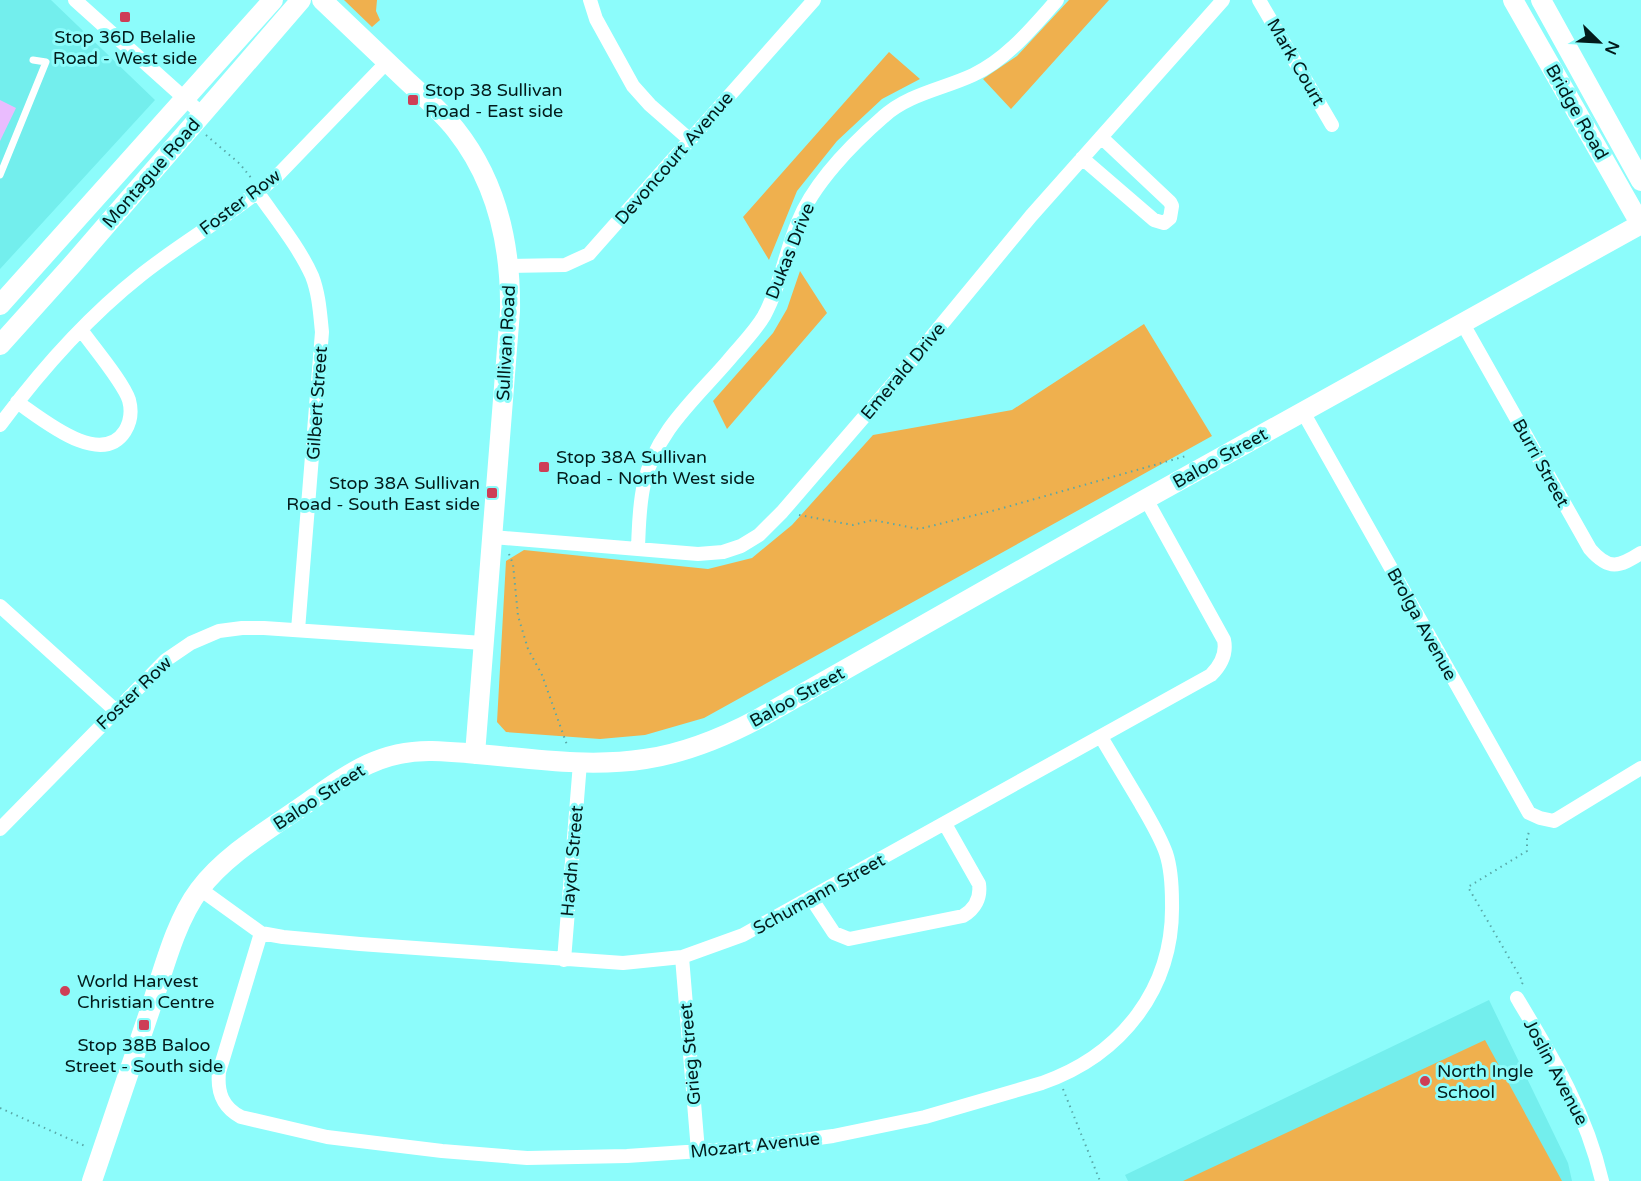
<svg xmlns="http://www.w3.org/2000/svg" width="1641" height="1181" font-family="'Varela Round',sans-serif">
<rect width="100%" height="100%" fill="#8cfcfb"/>
<path fill="#73eeed" d="M0,0H51L155,100L0,269Z
M1489,1000L1568,1163L1572,1181H1128L1125,1175Z"/>
<path fill="#efb04e" d="M344,0H377L376,11L380,20L372,27Z
M1069,0H1109L1011,109L983,79L1017,56Z
M889,52L920,79L882,99L837,141L797,191L769,260L743,217Z
M800,271L827,313L727,429L713,401L773,333L787,309Z
M1144,324L1212,436L704,718L645,735L600,739L506,732L497,722L506,561L524,550L708,569L752,558L792,525L873,435L1012,410Z
M1485,1040L1562,1181H1183Z"/>
<path fill="#eabcfe" d="M0,100L16,108L0,141Z"/>
<g fill="none" stroke-linecap="round" stroke-linejoin="round">
<path stroke="#59a8a8" stroke-width="2" stroke-dasharray="1.5 4.5" stroke-linecap="butt" d="M206,135L240,164L252,179
M799,515L853,525L873,520L919,529L996,510L1186,456
M509,554L513,564L518,616L528,649L542,675L567,745
M1522,984L1523,982L1468,887L1527,851V838L1530,829
M1063,1089L1100,1181
M0,1108L85,1146"/>
<path stroke="#fff" stroke-width="7" d="M0,175L46,62L33,60"/>
<path stroke="#fff" stroke-width="14" d="M75,0L202,114
M590,0L596,19L633,86L650,105L690,140
M1259,0L1332,125
M1082,158L1154,220L1164,223L1170,218L1172,206L1170,202L1101,137
M258,193C276,219 299,247 312,276C319,294 320,313 322,332L298,630
M508,266L565,265L589,254L814,0
M1463,324L1590,549C1609,571 1619,567 1641,553
M17,402C42,419 101,469 125,431C131,421 132,411 129,400C123,382 94,348 82,331
M1303,412L1529,813L1540,818L1554,821L1641,768
M0,425C40,371 88,317 141,275C185,240 235,213 278,175L387,62
M493,537L698,554L723,552L741,546L759,535L782,512L895,381L1031,216L1223,0
M638,547C639,526 639,505 644,484C655,433 694,400 727,362C739,347 754,333 764,316C780,287 785,253 798,222C813,184 852,144 883,117C908,94 943,89 973,75C1007,59 1032,28 1057,0
M0,606L115,710
M0,829L166,660L191,643L219,631L242,628H264L483,643
M200,889L261,933L283,937L360,944L623,963L682,957L743,935L1211,675C1221,665 1227,654 1224,640L1146,499
M811,898L834,933L849,939L963,916C975,909 981,898 979,884L945,824
M261,933L219,1072C217,1092 222,1107 241,1117L327,1137L442,1151L527,1158L627,1156L745,1148L833,1136L925,1117L1042,1083C1122,1055 1174,988 1172,903C1172,887 1171,868 1166,853C1160,836 1150,820 1141,804C1128,782 1114,759 1101,737
M682,957L698,1151
M564,960L580,763
M1517,998C1553,1058 1586,1112 1602,1181"/>
<path stroke="#fff" stroke-width="20" d="M322,0C349,26 377,52 405,79C422,95 441,111 456,130C497,182 511,247 510,311L475,754
M1513,0L1641,225
M1541,0L1641,181
M0,305L273,0
M0,345L71,266L301,0
M92,1181C111,1124 131,1067 150,1010C163,972 175,922 199,890C226,854 270,829 307,803C348,774 379,750 432,751C503,753 574,770 645,759C686,753 722,738 758,719L1146,499L1641,224"/>
</g>
<g fill="#ce3e56" stroke="#8cfcfb" stroke-width="2">
<rect x="119" y="11" width="12" height="12" rx="3"/>
<rect x="407" y="94" width="12" height="12" rx="3"/>
<rect x="538" y="461" width="12" height="12" rx="3"/>
<rect x="486" y="487" width="12" height="12" rx="3"/>
<circle cx="65" cy="991" r="6"/>
<rect x="138" y="1019" width="12" height="12" rx="3"/>
<circle cx="1425" cy="1081" r="6"/>
</g>
<g text-anchor="middle" stroke-width="6" stroke-linejoin="round" paint-order="stroke">
<g font-size="18" fill="#031b1b" stroke="#8cfcfb" text-anchor="start">
<text x="125" y="43" text-anchor="middle">Stop 36D Belalie<tspan x="125" dy="21">Road - West side</tspan></text>
<text x="425" y="96">Stop 38 Sullivan<tspan x="425" dy="21">Road - East side</tspan></text>
<text x="556" y="463">Stop 38A Sullivan<tspan x="556" dy="21">Road - North West side</tspan></text>
<text x="480" y="489" text-anchor="end">Stop 38A Sullivan<tspan x="480" dy="21">Road - South East side</tspan></text>
<text x="77" y="987">World Harvest<tspan x="77" dy="21">Christian Centre</tspan></text>
<text x="144" y="1051" text-anchor="middle">Stop 38B Baloo<tspan x="144" dy="21">Street - South side</tspan></text>
<text x="1437" y="1077">North Ingle<tspan x="1437" dy="21">School</tspan></text>
</g>
<g font-size="18" fill="#031b1b" stroke="#8cfcfb">
<text transform="translate(1296 62) rotate(60)" y="6">Mark Court</text>
<text transform="translate(1577 112) rotate(60)" y="6">Bridge Road</text>
<text transform="translate(674 158) rotate(-49)" y="6">Devoncourt Avenue</text>
<text transform="translate(151 173) rotate(-49)" y="6">Montague Road</text>
<text transform="translate(240 202) rotate(-37)" y="6">Foster Row</text>
<text transform="translate(790 251) rotate(-68)" y="6">Dukas Drive</text>
<text transform="translate(506 343) rotate(-87)" y="6">Sullivan Road</text>
<text transform="translate(903 371) rotate(-50)" y="6">Emerald Drive</text>
<text transform="translate(317 403) rotate(-86)" y="6">Gilbert Street</text>
<text transform="translate(1220 458) rotate(-29)" y="6">Baloo Street</text>
<text transform="translate(1541 463) rotate(61)" y="6">Burri Street</text>
<text transform="translate(1422 624) rotate(61)" y="6">Brolga Avenue</text>
<text transform="translate(134 693) rotate(-44)" y="6">Foster Row</text>
<text transform="translate(797 697) rotate(-29)" y="6">Baloo Street</text>
<text transform="translate(319 797) rotate(-33)" y="6">Baloo Street</text>
<text transform="translate(572 861) rotate(-85)" y="6">Haydn Street</text>
<text transform="translate(819 894) rotate(-29)" y="6">Schumann Street</text>
<text transform="translate(690 1054) rotate(-95)" y="6">Grieg Street</text>
<text transform="translate(1556 1072) rotate(62)" y="6">Joslin Avenue</text>
<text transform="translate(755 1145) rotate(-6)" y="6">Mozart Avenue</text>
</g>
</g>
<g transform="translate(1599 42) rotate(114)" stroke="#8cfcfb" stroke-width="4.5" paint-order="stroke">
<path d="M0-4.5L10 22L0 15L-10 22Z" fill="#031b1b"/>
<text y="-9" font-size="16" font-weight="bold" text-anchor="middle" fill="#031b1b">N</text>
</g>
</svg>
